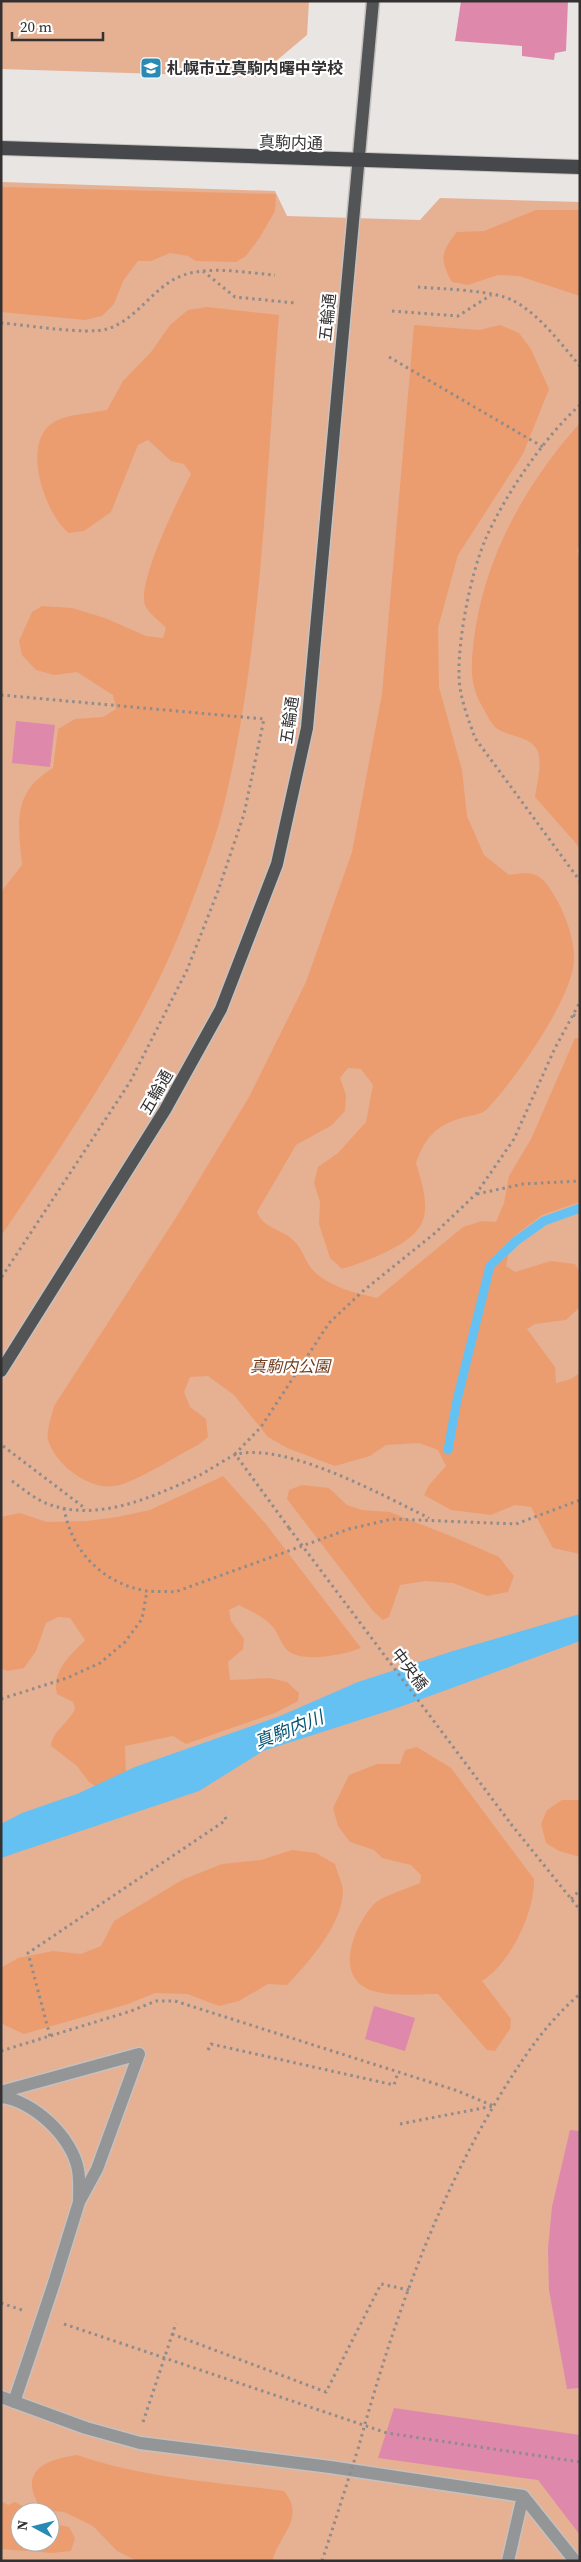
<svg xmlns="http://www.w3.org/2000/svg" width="581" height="2562" font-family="'Source Serif 4','Noto Sans JP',serif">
<rect width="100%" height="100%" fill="#e9e5e3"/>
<path fill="#e6b092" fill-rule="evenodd" d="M1,1H309L307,35L257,77L1,69Z
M1,182L275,191L287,216L420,220L440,198L580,202V2561H1ZM20,2512H50V2542H20Z"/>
<path fill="#ec9d70" d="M1,187L276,194L275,211L260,237L246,256L236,262L196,261L188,256L170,253L151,261H138L123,281L114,304L102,316L85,320L1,312Z
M536,210H580V296L519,276L498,275L468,285L452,282C439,259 441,252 457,232L484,231Z
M207,307L279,315C266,477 262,647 224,805C215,841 201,878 188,912C144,1029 70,1133 1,1236V892L22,865C18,823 12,792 53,768L58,729L75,719L103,717L116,709L113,695L77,672L54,675L36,670L22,655L19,641L32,612L42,606L72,608L105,618L146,636L163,638L166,628C161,622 148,613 145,605C137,581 179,498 191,474L184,464L171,461L148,440L138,445L111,512L84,531L69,533C44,514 18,437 58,420C71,414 93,413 107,410L123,381L151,352L170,325L188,310Z
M414,325L479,330L500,325L519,333L531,349L549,389L523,454L458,555L438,628L439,687L462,770L467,816L484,855L509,875C538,870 543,876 557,900C566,917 574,938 574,958C575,995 513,1083 486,1110C481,1114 471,1116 465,1117C436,1125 426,1136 416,1163C421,1180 429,1203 423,1220C415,1245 364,1262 342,1269L330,1258L319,1224L320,1202L314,1183L318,1167L338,1153L366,1122L373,1085L361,1069L348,1068L340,1078L346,1095L345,1111L332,1125L296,1145L257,1212C263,1229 284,1229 295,1242C302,1249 305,1260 311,1268C326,1286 355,1293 377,1298L463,1227L482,1221L496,1222L504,1203L509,1176L531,1139L575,1038H580V1202L542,1215L512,1238L506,1266L515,1272L551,1261L575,1264L580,1273V1307L566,1320L535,1324L527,1329L555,1367L556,1383L571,1379L580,1373V1554L553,1548L531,1507L515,1505L491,1515L451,1510L424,1495L429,1485L446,1466L438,1450L419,1443L386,1445L370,1456L335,1466L287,1448L268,1437L234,1395L208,1376L190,1377L184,1392L190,1407L206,1419L208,1437L198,1445C174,1457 148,1475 123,1484C95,1495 56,1467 48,1440C46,1431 52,1415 54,1406L177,1216L249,1097L306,982L352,852L382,694Z
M580,423V546L577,550L580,559V848L535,797C537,783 542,766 538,752C533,736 508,737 496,728C491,723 485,712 482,706C469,684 471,663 474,639C484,558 526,483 580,423Z
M223,1476L265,1523L361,1648C345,1655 299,1664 286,1649C280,1642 278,1632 272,1626C263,1616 250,1611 239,1605L229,1610L231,1621L244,1639L243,1649L228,1662L230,1680L269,1678L287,1682L299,1693L298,1701L275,1713L186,1744L173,1736L125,1746L126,1776L98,1788L89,1782L77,1766L51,1746C53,1730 68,1724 75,1709L73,1702L57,1694C51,1671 71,1655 85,1640L70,1618L58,1617L46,1623L36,1651L24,1668L7,1671L1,1668V1517L20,1513L47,1522L87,1521L117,1517L150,1510Z
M302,1485L329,1488L347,1505L362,1510L390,1512L458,1539L499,1557L514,1576L508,1592L487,1596L453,1583L425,1581L400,1585L389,1617L383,1620L373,1611L287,1499L289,1490Z
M417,1747L451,1768L534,1879C535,1912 510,1964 482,1981L511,2019L510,2029L495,2051L487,2050L438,1994C417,1994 393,1997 373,1991C332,1978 354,1926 374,1904C382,1896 409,1888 420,1883L421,1875L411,1865L382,1858L374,1850L350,1842L338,1826L333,1808L349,1775L377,1764H400L405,1750Z
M562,1800H580V1857L559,1851L546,1843L541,1824L547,1810Z
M292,1850L316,1853L335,1864C337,1872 342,1882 343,1890C343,1924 309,1962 287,1985L268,1984L239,2001L219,2006L187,1994L155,1993L128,2004L24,2034L4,2025L1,2020V1968L18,1958L53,1951L81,1954L101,1946L114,1921L182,1880L222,1864L261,1860Z
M77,2455C143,2478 215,2482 284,2491C306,2517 280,2534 272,2561H137L117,2551L93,2526L64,2512L42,2510C17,2473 42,2460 77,2455Z
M1,2501L8,2505L15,2502L33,2512H20V2542H50V2523L69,2527L75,2538L71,2551L53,2553L1,2549Z"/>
<path fill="#65c1f2" d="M580,1614V1641L397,1708L263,1751L199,1791L1,1858V1824L22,1813L77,1794L135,1767L280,1716L358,1682L453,1651Z"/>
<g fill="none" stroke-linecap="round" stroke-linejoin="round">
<path stroke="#65c1f2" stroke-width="9" d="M448,1450L457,1400L490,1266L516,1241L544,1221L580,1208"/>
</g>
<path fill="#de89ab" d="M461,1H568L566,51L555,53L554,60L522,56V46L455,41Z
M16,721L55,725L50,767L12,763Z
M374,2006L415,2018L405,2051L365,2039Z
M570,2130L580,2131V2388L567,2389L549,2290L548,2248L552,2207Z
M394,2408L580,2435V2535L538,2480L378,2458Z"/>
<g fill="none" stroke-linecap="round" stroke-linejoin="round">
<g stroke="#c5c1bf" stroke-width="15">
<path id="service" d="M1,2092L139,2054
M1,2097C33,2100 73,2138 78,2170C80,2180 79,2191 79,2202
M54,2283L79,2202L97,2169L139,2054
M1,2397L86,2428L140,2443L330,2467L523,2496L575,2561
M14,2402L37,2334
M508,2561L523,2496"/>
</g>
<g stroke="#c5c1bf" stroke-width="15">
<path id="primary" d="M1,1371L165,1110L221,1009L277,864L307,728L373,1"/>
</g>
<g stroke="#c5c1bf" stroke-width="16">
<path id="trunk" d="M1,148L580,167"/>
</g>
<path stroke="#8f8c8b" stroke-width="3" stroke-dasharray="2.5 4" stroke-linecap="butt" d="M203,271L235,297L295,303
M418,287C442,289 494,290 514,301C541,316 560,343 580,366
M392,311L458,316L491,295
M1,323C26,325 86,335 107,329C137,320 153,287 181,276C209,265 246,273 275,275
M389,357L543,447
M580,405C545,436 505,495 486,538C471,572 458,638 459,675C459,696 468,718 475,738L580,881
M1,695L264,719L244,814L218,891L187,970L130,1082L1,1278
M573,1015L580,1018
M477,1194L523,1184L580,1181
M3,1446L86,1509
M12,1481C23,1489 35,1499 48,1504C99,1523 155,1496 200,1475C208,1471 232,1455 237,1454C288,1443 382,1495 429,1518
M64,1508C71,1551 103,1584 147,1591C156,1592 166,1591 175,1592L349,1529L392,1519L516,1524L580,1500
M289,1528L235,1454L261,1427L329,1323L363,1291L435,1233L476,1194L514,1139L555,1048L580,1002
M1,1699L67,1678L100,1663L125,1642L142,1619L147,1591
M511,1824L580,1910
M571,1899L580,1890
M50,2036L28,1953L226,1820L224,1813
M208,2050L211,2044L394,2085L398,2072
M1,2051L131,2011L156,2001H175L455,2090L494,2106
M400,2124L493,2106
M1,2303L22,2310
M64,2324L387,2433L580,2462
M172,2334L326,2392L381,2284L409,2290
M143,2422L176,2323
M358,2449C392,2325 435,2201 502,2092C525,2055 547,2022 580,1994
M322,2561L336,2518"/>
<use href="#service" stroke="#949597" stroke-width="12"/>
<use href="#primary" stroke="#525456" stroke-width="12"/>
<use href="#trunk" stroke="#46484b" stroke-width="14"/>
<g stroke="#c5c1bf" stroke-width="15" stroke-linecap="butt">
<path id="service-bridge" d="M37,2334L54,2283"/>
</g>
<path stroke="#8f8c8b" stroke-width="3" stroke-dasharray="2.5 4" stroke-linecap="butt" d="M289,1528L511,1824
M336,2518L357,2452"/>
<use href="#service-bridge" stroke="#949597" stroke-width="12"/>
</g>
<defs>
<g id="school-square" transform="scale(1.125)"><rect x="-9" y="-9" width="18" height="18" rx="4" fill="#298ab5" stroke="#fff"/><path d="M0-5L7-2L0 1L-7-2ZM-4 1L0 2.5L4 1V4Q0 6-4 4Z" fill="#fff"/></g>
</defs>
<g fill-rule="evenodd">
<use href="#school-square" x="151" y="68"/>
</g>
<g text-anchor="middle" stroke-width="4.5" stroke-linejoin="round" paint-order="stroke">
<g font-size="16" font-weight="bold" fill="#333131" stroke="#fff" text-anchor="start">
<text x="167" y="74">札幌市立真駒内曙中学校</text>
</g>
<g font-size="16" fill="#333131" stroke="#fff">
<text transform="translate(291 142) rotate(2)" y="6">真駒内通</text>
<text transform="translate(327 317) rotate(-84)" y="6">五輪通</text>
<text transform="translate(289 720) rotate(-82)" y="6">五輪通</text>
<text transform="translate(156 1092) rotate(-60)" y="6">五輪通</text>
<text transform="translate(410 1669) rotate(53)" y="6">中央橋</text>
</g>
<g font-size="16" font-style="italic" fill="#6e3b1b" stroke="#fff">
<text x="290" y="1372">真駒内公園</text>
</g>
<g font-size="18" font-style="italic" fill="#085575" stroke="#fff">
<text transform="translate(289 1730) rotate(-22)" y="6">真駒内川</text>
</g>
</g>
<rect width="581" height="2562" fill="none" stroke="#333131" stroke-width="5"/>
<g transform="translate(35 2527) rotate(277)"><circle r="24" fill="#ffffff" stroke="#adadad"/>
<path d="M0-4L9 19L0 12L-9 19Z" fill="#298ab5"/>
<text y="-8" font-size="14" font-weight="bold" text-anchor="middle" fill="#333131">N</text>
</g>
<path d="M12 32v8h91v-8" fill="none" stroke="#333131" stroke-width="2.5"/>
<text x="20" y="32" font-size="15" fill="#333131" stroke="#ffffff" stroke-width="4" paint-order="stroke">20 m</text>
</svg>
